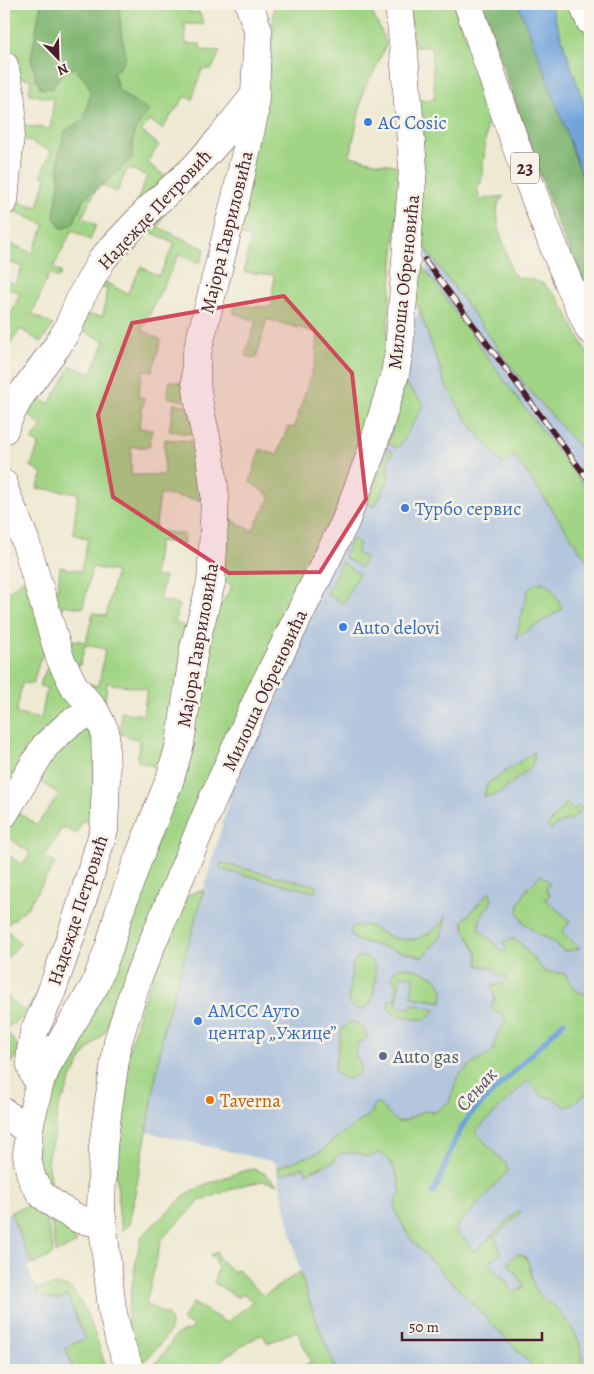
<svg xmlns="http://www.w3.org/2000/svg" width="594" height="1374" font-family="Alegreya,serif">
<rect width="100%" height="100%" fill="#f7f3e8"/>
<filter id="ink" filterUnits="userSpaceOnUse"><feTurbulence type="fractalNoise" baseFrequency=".02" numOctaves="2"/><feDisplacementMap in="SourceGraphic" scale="10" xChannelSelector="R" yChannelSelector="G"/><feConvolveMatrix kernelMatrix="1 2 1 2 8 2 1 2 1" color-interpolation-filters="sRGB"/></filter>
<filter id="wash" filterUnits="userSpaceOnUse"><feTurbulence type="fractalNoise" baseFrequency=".0096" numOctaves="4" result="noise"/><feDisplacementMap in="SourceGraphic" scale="20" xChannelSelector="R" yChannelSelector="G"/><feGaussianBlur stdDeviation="1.12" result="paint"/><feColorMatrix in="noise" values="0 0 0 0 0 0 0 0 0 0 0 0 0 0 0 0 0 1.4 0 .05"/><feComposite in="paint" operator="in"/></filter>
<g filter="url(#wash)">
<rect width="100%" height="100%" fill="#eee9d2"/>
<path fill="#b4c6dd" d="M427,250L525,385L590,459V493L517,398L427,272Z
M420,307L515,456L590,551V1370H336L313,1312L300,1272L275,1162L147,1132L164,1027L228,805L231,761L368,461Z
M10,1212L32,1265L27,1267L40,1297L67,1296L85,1339L65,1347L74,1370H4V1215Z"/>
<path fill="#a1d585" stroke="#767a58" d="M9,4H41L31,59L53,88L60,75L73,68L86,80L91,93L84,119L59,155V184L54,217L73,224L84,198L97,188L82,217L96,225L90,240L72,230L53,268L61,272L59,278L49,274L32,314L53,325L41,342L20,329L4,355V318L9,320L20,293L4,287V280L16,284L22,267L5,260L12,244L32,253L45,225L14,211V201L38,207L46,178L41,175L51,151L19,137L20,125L50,129L54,99L29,94L31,79L14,77L4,51V23H10Z
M120,4H189V13L199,12L204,24H185L186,44H200L201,50L220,51L212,69H202L192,100L185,96L162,129L150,120L141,131L159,145L147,162L171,181L147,205L137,201L147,176L128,168L117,192L102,185L132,158L134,132L148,110L127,97L118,89L113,72L120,67L122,39L119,10Z
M275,4H368L385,39L386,45L374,72L364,88L350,156L374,162L401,166L385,361L359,452L334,517L118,998L106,1030L84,1055L72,1077L64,1097L59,1105L53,1140L48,1155V1168L52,1190L35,1161L47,1084L89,1009L200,640L232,586L218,575L222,514L252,531L271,497L250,482L260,449L277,455L288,427L294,428L316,359L318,333L267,319L256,359L245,355L256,321L234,313L235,306L272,307L274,275L244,272L251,238L239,235L262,91L271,55L274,9Z
M409,4H454L486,95L487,123L484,158L481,182L477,188L480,201L484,199L504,196L499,202L497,210L499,231L505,247L511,271L516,277L534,280L545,285L557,297L566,312L590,359V459L525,385L418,238V100L435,99L431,47H414Z
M550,4H573L590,45V122Z
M170,202L158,227L205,249L200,263L179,254L142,330L161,340L152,371L143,370L138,396L144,398L139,428L152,430L149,447H131V475H164L165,439L199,442L207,501L160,494L155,531L184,534L183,544L159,541L154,576L165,577L159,599L179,605L175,623L188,627L162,769L137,761L140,740L121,734V712L143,715L147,689L107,683L104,710L79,682L99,686L105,649L85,645L80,665L71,667L64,639L86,642L93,613L106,616L116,572L92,567L83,608L63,605L56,633L44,587L58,589L60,567L81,571L88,539L73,534L78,493L37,488L43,474L31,466L39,444L31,440L42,427L24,410L34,395L49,404L71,366L91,374L105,341L81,330L87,315L103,316L107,289L97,287L104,281L127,294L141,267L159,276L175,243L144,229L130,255L121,250Z
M417,261L427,272L517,398L590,493V565L515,456L502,465L467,420L446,386L418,306L413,301Z
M170,381L192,385L194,403L167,397Z
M405,383L424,404L401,444L396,448L388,444Z
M174,403L195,408L198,435L169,431Z
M388,449L393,452L387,464L389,478L375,507L367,503Z
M352,539L360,543L356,553L366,558L361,567L344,557Z
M341,562L359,574L343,604L327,594Z
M29,580L49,641L39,662L33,684L22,683L16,714L41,719L47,688L39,686L46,670L54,662L81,708L4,804V595L22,581Z
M543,582C554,588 557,598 562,609L516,638L528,590L534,584Z
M96,725L98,827L83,820L76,834L62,827L45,858L55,864L27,908L5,927L20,944L4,961V852L22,865L30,853L4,834V825L14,810L37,825L59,794L33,777L74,729Z
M534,752V759L531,767L501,792L493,796H484L487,784Z
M566,803L573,810L579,805L582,808L571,820L559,823L551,830L547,826Z
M221,863L317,886L315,892L220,869Z
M541,875L550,883L546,889L550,895L545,899L570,921L562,932L580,948L573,950L564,951L549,939L538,934L523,922L518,913L519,903L528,888Z
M198,891H204L164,1027L147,1132L129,1224L122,1231L119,1213L116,1166L119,1122L125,1066L141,1005L184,899L190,894Z
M489,892C497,904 484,907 481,917C479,921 480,925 479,929L503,952L507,948L502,944L506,941L514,939L520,943L545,972C552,973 558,972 565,974C571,983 574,996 588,993L590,991V985V1091L571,1105L566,1107L552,1098L542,1096L527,1081L475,1132L506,1164L508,1171L455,1229L475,1252L519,1210L521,1212L495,1237L501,1253L489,1262L500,1278L502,1276L514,1293L524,1286L508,1262L516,1255L522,1254C532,1261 529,1277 536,1289C539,1294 543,1300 549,1303C552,1304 553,1304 555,1307C559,1310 562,1315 565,1319C576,1333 579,1339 583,1357L581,1360L590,1370H536L413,1242L396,1213L395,1205L397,1198L400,1195L401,1192C398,1178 393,1160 380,1153L368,1157L358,1153H344L334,1157L335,1161L306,1173L304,1167L281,1175L278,1167L320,1152L335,1139L372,1113L374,1104L378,1103L397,1122L404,1121L424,1111L434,1112L438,1110L449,1102L457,1079L461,1073L478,1060L490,1054L493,1050L497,1034L506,1022L504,1016L495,1012L491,1007L495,998L491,985C497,986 506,984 506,977L495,973L492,967L481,966L478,965C481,949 464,937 463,921Z
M446,916L441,937L423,957L363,942L356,940L350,933L351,928C370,920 376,932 391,937C415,945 433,935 446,916Z
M359,956C379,957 376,976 374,989C373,994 373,1000 370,1004C366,1009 361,1009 355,1009L350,1004L348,998L353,963Z
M405,967C424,972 448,976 442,1002L411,997L414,977L401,975L396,1006L411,1008L412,1004L435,1010C433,1013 430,1017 426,1019C420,1021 395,1016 391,1011C387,1007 388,1004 389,1000L395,999L397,984L392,979L393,973L399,968Z
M43,989L27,1021L21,1018L5,1029L16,1044L21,1049L4,1072V994L24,1011Z
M350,1022C359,1023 365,1026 367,1036L365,1040L363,1042L358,1041L355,1057C363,1061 361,1068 358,1075C348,1080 341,1080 334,1071L342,1028Z
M253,1169L264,1173L277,1184L263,1181L243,1185L200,1201L161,1240L146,1304L169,1316C169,1318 171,1322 171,1324C172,1334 148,1359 139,1365L128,1323V1313L137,1255L142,1236L151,1227L187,1194L201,1186L240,1172Z
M27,1206C34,1205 42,1209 46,1215L53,1250L52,1255L32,1265L10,1212Z
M51,1219C61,1222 72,1234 77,1243L56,1253Z
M217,1252L219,1258L233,1272L238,1270L263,1296L300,1272L313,1312L336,1370H307L305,1365L311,1362L297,1331L268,1343L262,1334L224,1357L222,1363V1370H147L159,1360L176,1335C181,1331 187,1332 192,1329L193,1326L191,1324L183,1322L182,1320L193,1303L227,1323L253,1301L242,1294L239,1298L214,1283L218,1267L215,1264L216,1259L210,1255Z
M58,1285C62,1286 66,1286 69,1288C87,1301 99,1349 107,1370H74L65,1347L85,1339L67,1296L58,1300L40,1297L36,1289Z"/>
<path fill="#80b672" stroke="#656a4e" d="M41,4H120C118,21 123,40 126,57L120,67L113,72L118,89L127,97L149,110L134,132L132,158L109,180L84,198L73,224L62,229L54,217L59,184V155L65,131L84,119C91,92 96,88 73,68L60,75L53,88L41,89L36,78L31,59Z
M481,4H518L546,75L590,199V302L557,223Z"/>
<path fill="#70a3dc" stroke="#5d6184" d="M518,4H550L590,122V199L546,75Z"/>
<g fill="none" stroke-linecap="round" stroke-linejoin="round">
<path stroke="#70a3dc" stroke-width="5.5" d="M433,1193C441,1179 445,1165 451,1150C456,1137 462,1126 470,1115L564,1022"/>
</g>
</g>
<g filter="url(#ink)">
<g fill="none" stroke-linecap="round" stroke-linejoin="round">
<g stroke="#633d44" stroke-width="29">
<path id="minor" d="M583,4L590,21
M4,65L10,91L12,113L4,201
M4,430L10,415L21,395L58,345L68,328L81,297L103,258L151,207L194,168L220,139L254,96
M4,484L5,491L25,540L60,658L74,686L95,711L105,731L106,779L104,830L76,921L51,993L34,1032L31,1050V1066L34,1075L40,1082
M4,814L45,746L70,723L95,711
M4,1112L20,1125L29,1128
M102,1223L89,1221L79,1219L59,1208L41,1194L32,1179L29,1167L27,1155L29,1128L40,1082L49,1062L95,985L110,945L119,913L138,859L170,779L180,744L194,648L211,583L213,548L215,496L210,455L200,410L196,383V357L237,193L254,115L258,30L249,4
M130,1370L119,1339L112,1309L101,1209L103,1147L108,1108L118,1041L138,977L213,799L258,698L345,522L370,456L395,374L399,351L413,168L404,52L399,4"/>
</g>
<g stroke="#633d44" stroke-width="29">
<path id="major" d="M468,4C505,113 540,225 590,330"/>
</g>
<use href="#minor" stroke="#fff" stroke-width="28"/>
<use href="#major" stroke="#fff" stroke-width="28"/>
<g stroke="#4a1f2b" stroke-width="5.5">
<path id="rail" d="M425,260L590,482"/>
</g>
<use href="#rail" stroke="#f7f3e8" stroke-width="4" stroke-dasharray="11" stroke-linecap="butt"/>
</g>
</g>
<path fill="#d1495b" fill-opacity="0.2" stroke="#d1495b" stroke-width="4" stroke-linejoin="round" d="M284,296L352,373L366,499L320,572L229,573L113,497L98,415L132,323Z"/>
<g fill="#3f7fe0" stroke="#f7f3e8" stroke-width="2">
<circle cx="368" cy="122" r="5"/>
<circle cx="405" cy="508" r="5"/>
<circle cx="343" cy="627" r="5"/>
<circle cx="198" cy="1021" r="5"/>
</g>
<circle fill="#5c6f8a" stroke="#f7f3e8" stroke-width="2" cx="383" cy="1056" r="5"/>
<circle fill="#e8710a" stroke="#f7f3e8" stroke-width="2" cx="210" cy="1100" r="5"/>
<g text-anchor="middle" stroke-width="5" stroke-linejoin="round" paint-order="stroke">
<rect fill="#f7f3e8" stroke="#7e5f64" stroke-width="1" x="511" y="152.5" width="28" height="31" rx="4"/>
<g font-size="18" font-weight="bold" fill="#4a1f2b">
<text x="525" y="174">23</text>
</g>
<g font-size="19" fill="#366cbe" stroke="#f7f3e8" text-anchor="start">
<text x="378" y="129">AC Cosic</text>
<text x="415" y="515">Турбо сервис</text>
<text x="353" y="634">Auto delovi</text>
<text x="208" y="1017">АМСС Ауто<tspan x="208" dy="22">центар „Ужице”</tspan></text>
</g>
<g font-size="19" fill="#4a1f2b" stroke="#f7f3e8">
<text transform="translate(154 209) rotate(-47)" y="7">Надежде Петровић</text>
<text transform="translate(226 232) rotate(-76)" y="7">Мајора Гавриловића</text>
<text transform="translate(403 282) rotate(-84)" y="7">Милоша Обреновића</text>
<text transform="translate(197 645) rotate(-80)" y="7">Мајора Гавриловића</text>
<text transform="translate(264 690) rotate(-65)" y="7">Милоша Обреновића</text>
<text transform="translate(77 910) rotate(-72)" y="7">Надежде Петровић</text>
</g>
<g font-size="19" fill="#4e5e75" stroke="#f7f3e8" text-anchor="start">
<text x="393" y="1063">Auto gas</text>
</g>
<g font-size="19" fill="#c56008" stroke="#f7f3e8" text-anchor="start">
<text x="220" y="1107">Taverna</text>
</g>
<g font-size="20" font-style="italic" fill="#574d69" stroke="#f7f3e8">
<text transform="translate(476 1089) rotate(-48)" y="7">Сењак</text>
</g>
</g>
<rect width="594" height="1374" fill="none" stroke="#f7f3e8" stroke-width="20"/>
<g transform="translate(58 58) rotate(157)" stroke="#f7f3e8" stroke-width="4" paint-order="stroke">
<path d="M0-4L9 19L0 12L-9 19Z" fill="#4a1f2b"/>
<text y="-8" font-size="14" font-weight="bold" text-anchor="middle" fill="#4a1f2b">N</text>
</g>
<path d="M402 1332v8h140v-8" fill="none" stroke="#4a1f2b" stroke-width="2.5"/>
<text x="409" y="1332" font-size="15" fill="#4a1f2b" stroke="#f7f3e8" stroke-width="4" paint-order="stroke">50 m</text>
</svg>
